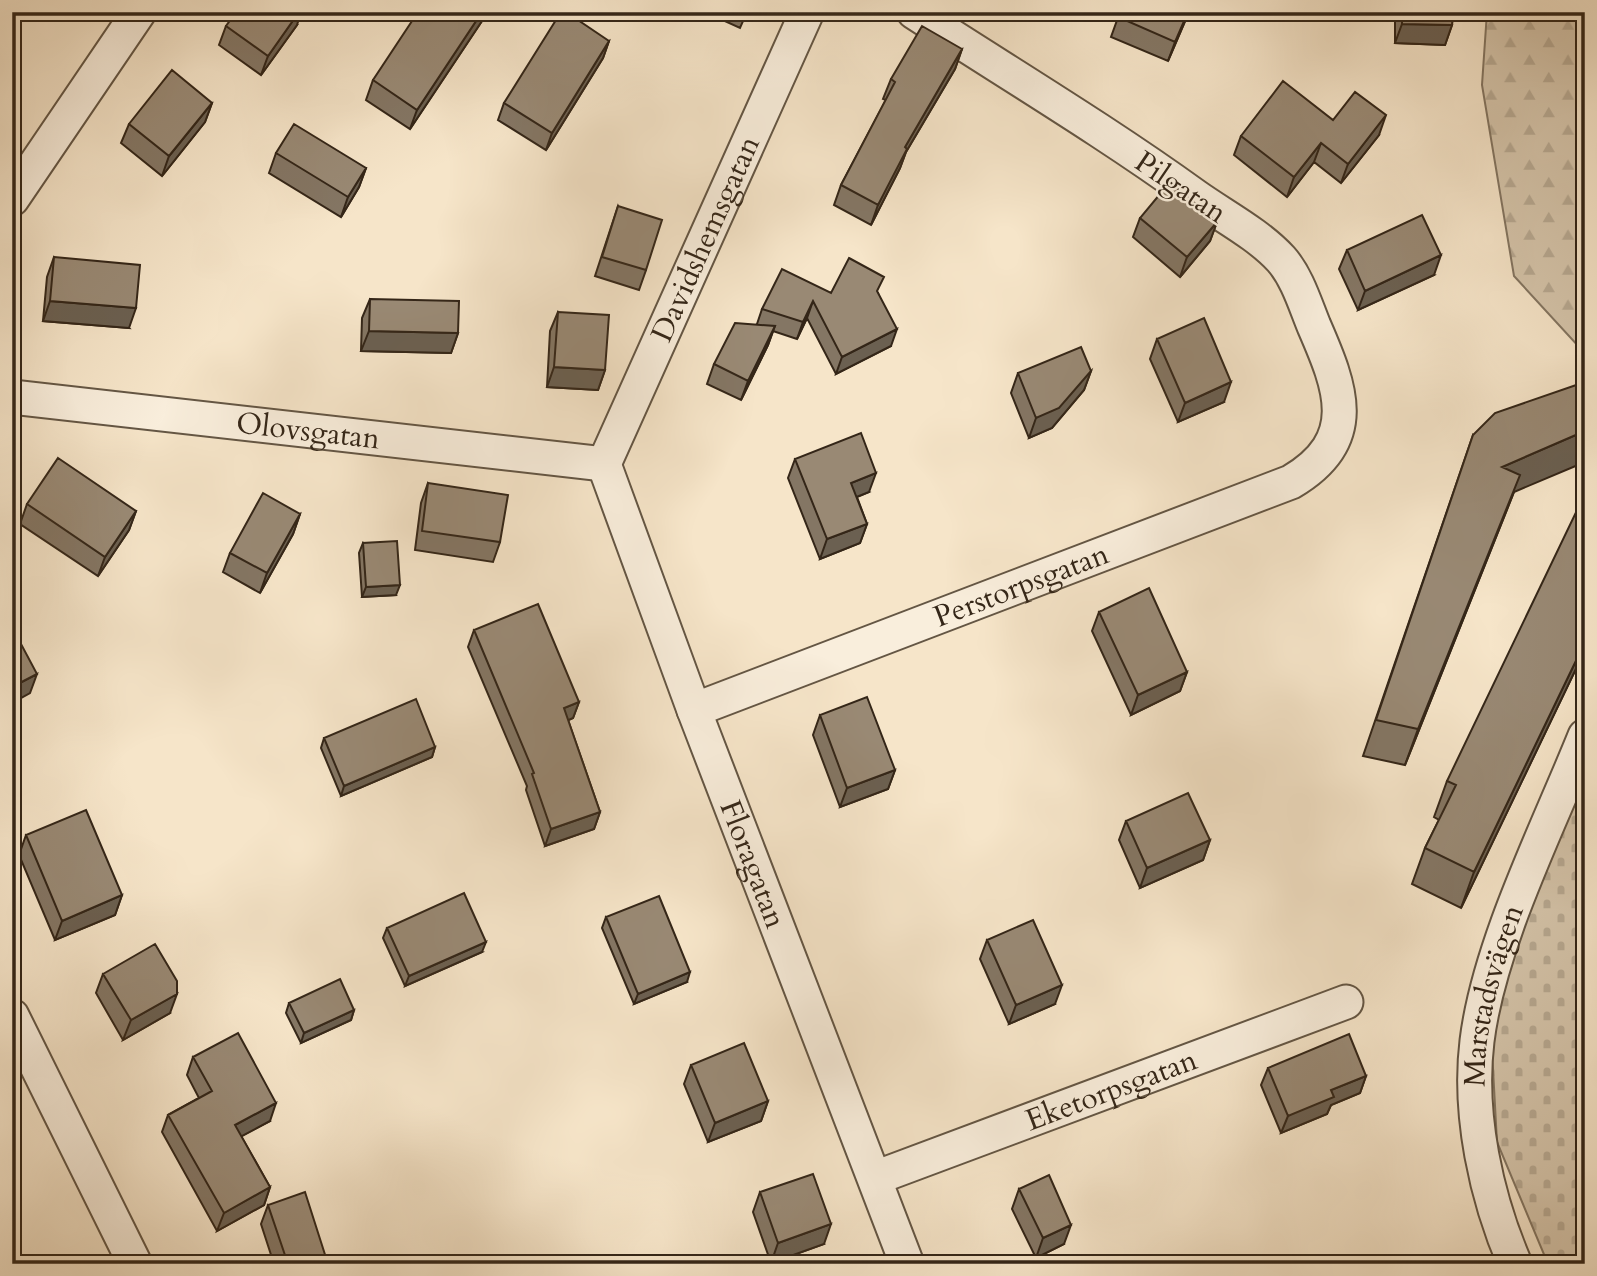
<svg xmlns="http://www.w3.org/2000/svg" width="1597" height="1276" font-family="Cardo,serif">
<defs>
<pattern id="forest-firs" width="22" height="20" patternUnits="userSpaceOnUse" patternTransform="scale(1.75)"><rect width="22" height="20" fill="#d5c5ab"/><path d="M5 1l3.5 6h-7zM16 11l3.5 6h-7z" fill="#b7a992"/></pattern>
<pattern id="cemetery-stones" width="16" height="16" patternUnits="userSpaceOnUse" patternTransform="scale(1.75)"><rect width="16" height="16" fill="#d5c5ab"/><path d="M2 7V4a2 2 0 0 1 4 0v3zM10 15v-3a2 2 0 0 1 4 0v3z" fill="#b7a992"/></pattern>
</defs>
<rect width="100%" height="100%" fill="#f6e5c9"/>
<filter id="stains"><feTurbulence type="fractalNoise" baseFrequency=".00286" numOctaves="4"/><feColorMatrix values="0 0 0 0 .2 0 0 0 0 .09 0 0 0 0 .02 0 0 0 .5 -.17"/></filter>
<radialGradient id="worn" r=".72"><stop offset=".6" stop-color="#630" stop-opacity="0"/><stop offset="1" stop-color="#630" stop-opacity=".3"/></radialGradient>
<path fill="url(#forest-firs)" stroke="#847662" stroke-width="2" d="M1487,12H1585V348H1580L1514,276L1482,85Z"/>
<path fill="url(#cemetery-stones)" stroke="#847662" stroke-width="2" d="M1585,751V1264H1548L1497,1142L1490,1014Z"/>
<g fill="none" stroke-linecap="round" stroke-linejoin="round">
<g stroke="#645644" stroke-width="37">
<g id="minor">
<path d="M12,199L139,12"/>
<path id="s1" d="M12,397L604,464"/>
<path id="s2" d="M604,464L694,710L907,1264"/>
<path id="s3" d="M604,464L807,12"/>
<path id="s4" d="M694,710L1291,482C1362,440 1341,388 1314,326C1305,304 1297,277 1281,259C1258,234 1223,216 1195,196C1105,131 1008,73 914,12"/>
<path d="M12,1016L135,1264"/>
<path id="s5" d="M875,1178L1346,1002"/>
<path id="s6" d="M1515,1264C1486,1197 1468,1114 1477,1041C1489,944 1548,828 1585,736"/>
</g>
</g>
<use href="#minor" stroke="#f9eedc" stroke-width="33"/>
</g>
<path fill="#847664" stroke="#342618" stroke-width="2" d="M488,12L410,129L366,100L373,80Z
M705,12H747L740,28Z
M1120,12H1189L1168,61L1111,37Z
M1395,12H1453L1452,25L1445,45L1395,43Z
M297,25L261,75L219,45L226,26Z
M609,41L603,58L546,150L498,120L504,103Z
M962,49L955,69L906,152L900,168L871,225L834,205L841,185L886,100L883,99L891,79Z
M212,103L205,122L162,176L121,143L129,124Z
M1333,120L1379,135L1341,183L1314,162L1287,197L1234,155L1241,136Z
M276,153L366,168L359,187L341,217L269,173Z
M618,206L646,270L639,290L595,276Z
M1140,218L1217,222L1210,241L1180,277L1133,237Z
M1347,250L1434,275L1358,310L1339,269Z
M54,257L129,328L43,321L47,277Z
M831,293H878L891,346L836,374L807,318L797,339L773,331L768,345L741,400L707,384L714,364L757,324L762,309Z
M370,299L458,333L451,353L361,351L362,318Z
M558,312L605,370L598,390L547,387L550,331Z
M1157,339L1224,402L1178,422L1150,359Z
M1091,371L1084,390L1052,428L1029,438L1011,393L1018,373Z
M1473,435L1514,492L1405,765L1363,756Z
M795,459L869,492L857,497L867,524L860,543L820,559L788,478Z
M428,483L500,542L493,562L415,550L421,503Z
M27,504L136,511L129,530L98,576L20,524Z
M300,514L293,534L260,593L223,572L230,553Z
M363,543L396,595L362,597L359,553Z
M1099,612L1187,672L1180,691L1131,715L1092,631Z
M474,630L579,702L573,718L568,720L600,812L594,829L545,846L526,790L527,786L468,647Z
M1585,650L1461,908L1412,884L1425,848L1439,820L1434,817L1447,781Z
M820,715L895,770L888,789L840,807L813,735Z
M324,738L435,747L432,757L341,796L321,748Z
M1126,821L1210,840L1203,860L1140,888L1119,840Z
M26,835L122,895L115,915L55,940L19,855Z
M606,917L687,982L634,1004L602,928Z
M387,928L482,952L405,986L383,938Z
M987,940L1055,1004L1009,1024L980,959Z
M103,974L170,1013L123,1040L96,993Z
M289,1003L354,1010L351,1020L301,1043L286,1013Z
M193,1057L270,1121L241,1136L270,1187L264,1205L217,1231L162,1132L168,1115L199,1098L187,1075Z
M691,1065L768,1101L761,1121L708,1142L684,1084Z
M1268,1068L1366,1076L1360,1093L1331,1105L1327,1114L1281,1133L1261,1085Z
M1019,1189L1064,1244L1036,1258L1012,1209Z
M760,1192L824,1244L771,1263L753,1212Z
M268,1205L328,1264H274L261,1224Z"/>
<path fill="#6b6051" stroke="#342618" stroke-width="2" d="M299,12H301L297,25L261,75L268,56Z
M482,12H488L410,129L417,110Z
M1188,12H1189L1168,61L1175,42Z
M1402,24L1452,25L1445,45L1395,43Z
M609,41L603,58L546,150L552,133Z
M962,49L955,69L906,152L900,168L871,225L878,205L905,147Z
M212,103L205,122L162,176L169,156Z
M1386,115L1379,135L1341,183L1348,164Z
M1321,143L1314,162L1287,197L1294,177Z
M366,168L359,187L341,217L348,197Z
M1217,222L1210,241L1180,277L1187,257Z
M1441,255L1434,275L1358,310L1365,291Z
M50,301L136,308L129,328L43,321Z
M813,301L807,318L797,339L803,322Z
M775,326L768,345L741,400L748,381Z
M897,329L891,346L836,374L842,357Z
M369,331L458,333L451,353L361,351Z
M554,367L605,370L598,390L547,387Z
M1091,371L1084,390L1052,428L1029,438L1036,418Z
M1231,382L1224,402L1178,422L1185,403Z
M1585,431V462L1514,492L1405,765L1418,729L1502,467Z
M876,473L869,492L844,502L851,483Z
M136,511L129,530L98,576L105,557Z
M300,514L293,534L260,593L267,573Z
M867,524L860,543L820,559L827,539Z
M400,585L396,595L362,597L366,587Z
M1585,642V650L1461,908L1474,872Z
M1187,672L1180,691L1131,715L1138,695Z
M37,674L30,693L12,703V687Z
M579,702L573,718L558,725L564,708Z
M435,747L432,757L341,796L344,786Z
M895,770L888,789L840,807L847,788Z
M600,812L594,829L545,846L551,829Z
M1210,840L1203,860L1140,888L1147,868Z
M122,895L115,915L55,940L62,921Z
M486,942L482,952L405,986L409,976Z
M690,972L687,982L634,1004L638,994Z
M1062,985L1055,1004L1009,1024L1016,1005Z
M177,994L170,1013L123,1040L131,1020Z
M354,1010L351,1020L301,1043L304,1033Z
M1366,1076L1360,1093L1331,1105L1327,1114L1281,1133L1288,1116L1331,1090Z
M768,1101L761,1121L708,1142L715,1123Z
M276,1103L270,1121L229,1143L235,1125Z
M270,1187L264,1205L217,1231L224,1213Z
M831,1224L824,1244L771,1263L778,1243Z
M1071,1225L1064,1244L1036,1258L1043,1238Z"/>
<path fill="#998974" stroke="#342618" stroke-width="2" d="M236,12H299L268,56L226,26Z
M418,12H482L417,110L373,80Z
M561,12H566L609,41L552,133L504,103Z
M1120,12H1188L1175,42L1118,17Z
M1402,12H1453L1452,25L1402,24Z
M922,26L962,49L905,147L907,149L878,205L841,185L895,82L891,79Z
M172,70L212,103L169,156L129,124Z
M1283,81L1333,120L1355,92L1386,115L1348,164L1321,143L1294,177L1241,136Z
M294,124L366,168L348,197L276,153Z
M1170,182L1217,222L1187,257L1140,218Z
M618,206L662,220L646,270L602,257Z
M1422,215L1441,255L1365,291L1347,250Z
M54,257L140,265L136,308L50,301Z
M849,258L884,277L877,291L897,329L842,357L813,301L803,322L762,309L782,269L831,293Z
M370,299L459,301L458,333L369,331Z
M558,312L609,315L605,370L554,367Z
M1204,318L1231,382L1185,403L1157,339Z
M735,323L775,326L748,381L714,364Z
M1081,347L1091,371L1059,408L1036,418L1018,373Z
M1585,382V431L1502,467L1520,475L1418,729L1376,720L1473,435L1495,413Z
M861,433L876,473L851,483L867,524L827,539L795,459Z
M58,458L136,511L105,557L27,504Z
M428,483L508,495L500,542L422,531Z
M263,493L300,514L267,573L230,553Z
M1580,504L1585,506V642L1474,872L1425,848L1456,785L1447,781Z
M397,541L400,585L366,587L363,543Z
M1149,588L1187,672L1138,695L1099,612Z
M538,604L579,702L564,708L600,812L551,829L532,774L534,773L474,630Z
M12,629H13L37,674L12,687Z
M867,697L895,770L847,788L820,715Z
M416,699L435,747L344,786L324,738Z
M1188,793L1210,840L1147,868L1126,821Z
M86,810L122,895L62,921L26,835Z
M464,893L486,942L409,976L387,928Z
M659,896L690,972L638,994L606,917Z
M1033,920L1062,985L1016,1005L987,940Z
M155,944L177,981V994L131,1020L103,974Z
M340,979L354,1010L304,1033L289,1003Z
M238,1033L276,1103L235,1125L270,1187L224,1213L168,1115L212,1091L193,1057Z
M1349,1034L1366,1076L1331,1090L1334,1097L1288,1116L1268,1068Z
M744,1043L768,1101L715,1123L691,1065Z
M813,1174L831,1224L778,1243L760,1192Z
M1049,1175L1071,1225L1043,1238L1019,1189Z
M305,1192L328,1264H288L268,1205Z"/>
<g text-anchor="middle" stroke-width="5" stroke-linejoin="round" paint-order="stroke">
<g font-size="30" fill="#342618" stroke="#f9eedc">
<text transform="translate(1181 187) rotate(34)" y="10">Pilgatan</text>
<text dy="10" stroke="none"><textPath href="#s3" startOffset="247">Davidshemsgatan</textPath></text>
<text dy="10" stroke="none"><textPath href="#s1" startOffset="298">Olovsgatan</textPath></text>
<text dy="10" stroke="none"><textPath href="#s4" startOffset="350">Perstorpsgatan</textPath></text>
<text dy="10" stroke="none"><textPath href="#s2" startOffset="427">Floragatan</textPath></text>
<text dy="10" stroke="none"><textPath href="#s6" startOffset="276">Marstadsvägen</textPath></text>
<text dy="10" stroke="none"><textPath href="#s5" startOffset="252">Eketorpsgatan</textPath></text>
</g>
</g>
<rect width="1597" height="1276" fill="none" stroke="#f6e5c9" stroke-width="42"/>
<rect x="14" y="14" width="1569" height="1248" fill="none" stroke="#342618" stroke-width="3.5"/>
<rect x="21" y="21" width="1555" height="1234" fill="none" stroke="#342618" stroke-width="2"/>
<rect width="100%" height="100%" filter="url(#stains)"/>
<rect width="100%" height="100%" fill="url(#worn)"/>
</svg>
